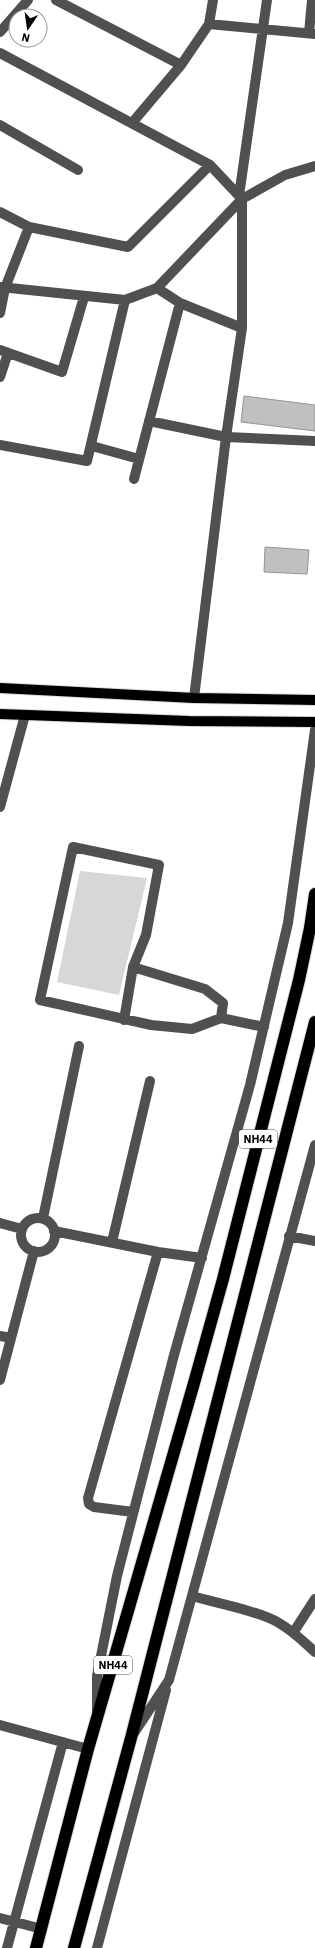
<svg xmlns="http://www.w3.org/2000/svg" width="315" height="1948" font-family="'IBM Plex Sans',sans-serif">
<rect width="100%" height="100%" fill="#fff"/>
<path fill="#d7d7d7" d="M80,871L147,878L119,995L57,982Z"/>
<path fill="#c0c0c0" stroke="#949494" d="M244,396L315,405V431L241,422Z
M265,547L309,550L307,574L264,572Z"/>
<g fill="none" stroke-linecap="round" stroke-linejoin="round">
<g stroke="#dbdbdb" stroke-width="12">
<path id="major" d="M0,688L194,698L315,700
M0,714L189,721L315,722"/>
</g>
<g stroke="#dbdbdb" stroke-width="14">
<path id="highway" d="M36,1948L88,1749L194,1383L223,1279L299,980L310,928L315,894
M74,1948L131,1738L315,1022"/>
</g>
<path stroke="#505050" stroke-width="10" d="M56,0L181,65L209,24L213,0
M209,24L315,34
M0,32L28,0
M309,33L312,0
M0,53L210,165L242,199V328L226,437L194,698
M132,123L181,65
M0,125L78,170
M239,196L267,0
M0,212L29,227L128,247L210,165
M0,287L125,300L157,288L242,199L285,175L315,166
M157,288L180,303L242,328
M0,313L5,288L29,227
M0,350L62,372L84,297
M0,377L8,353
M149,421L226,437L315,441
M0,445L87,461L125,300
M92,446L139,459
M134,479L180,303
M0,807L25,715
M133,967L205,989L223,1003L221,1018
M124,1020L133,967L146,935L159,865L73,847L40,1000L151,1025L192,1029L221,1018L264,1027
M43,1218L79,1046
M21 1235a17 17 0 1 1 34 0a17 17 0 1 1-34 0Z
M0,1223L22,1229
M54,1231L158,1252L202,1258
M289,1236L315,1241
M112,1242L150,1081
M0,1336L11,1338
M0,1380L34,1251
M133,1512L94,1507L89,1504L88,1498L158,1252
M192,1596C216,1603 259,1611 279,1623C293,1631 304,1642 315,1652
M293,1633L315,1599
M97,1710V1676L117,1576L174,1355L250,1085L288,923L315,730
M0,1725L88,1749
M134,1733L169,1680L315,1145
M0,1918L42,1929
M7,1948L63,1742
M97,1948L166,1690"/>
<use href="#major" stroke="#000" stroke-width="10"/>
<use href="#highway" stroke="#000" stroke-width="12"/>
</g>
<g text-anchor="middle" stroke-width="3" stroke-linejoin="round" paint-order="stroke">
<g fill="#fff" stroke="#4c4c4c" stroke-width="1">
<rect x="239" y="1130" width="38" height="18" rx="3"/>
<rect x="94" y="1656" width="38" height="18" rx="3"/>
</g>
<g font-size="11" font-weight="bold" fill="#000">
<text x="258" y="1143">NH44</text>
<text x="113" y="1669">NH44</text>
</g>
</g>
<g transform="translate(28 28) rotate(193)"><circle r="19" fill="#ffffff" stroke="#999999"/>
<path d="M0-3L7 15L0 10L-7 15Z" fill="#000000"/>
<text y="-6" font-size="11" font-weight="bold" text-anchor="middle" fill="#000000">N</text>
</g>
</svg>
